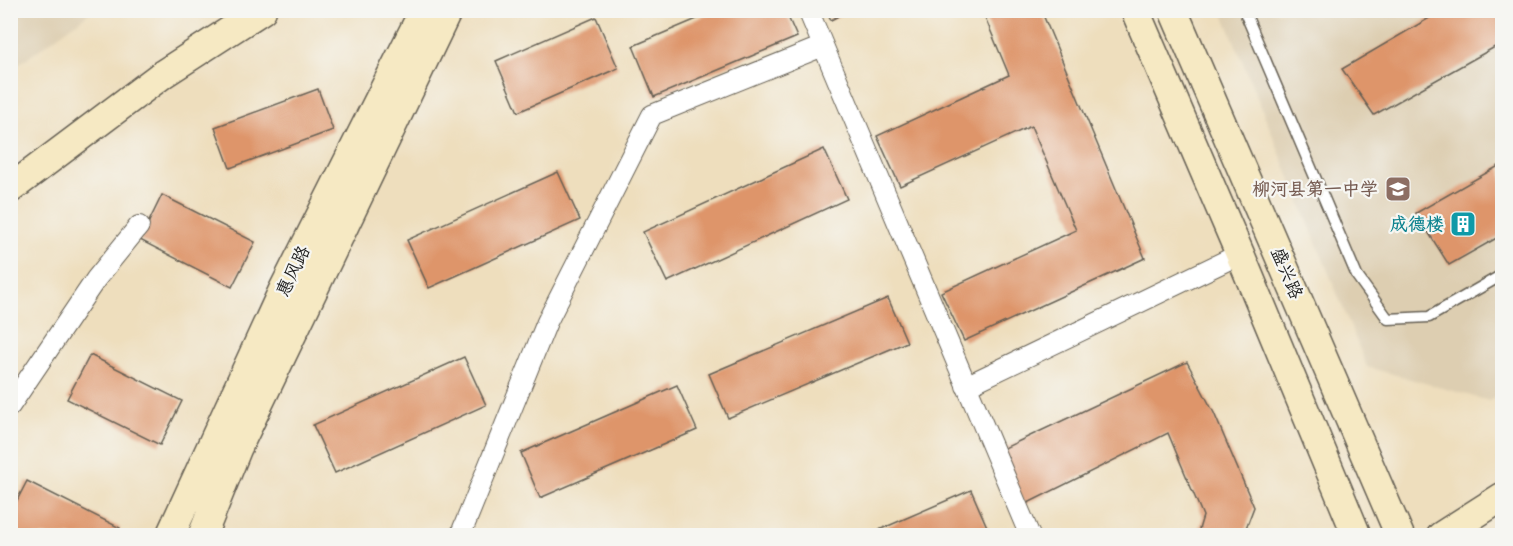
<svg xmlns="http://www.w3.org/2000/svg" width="1513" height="546" font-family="'Playpen Sans','LXGW WenKai TC',sans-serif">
<rect width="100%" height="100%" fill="#f6f6f2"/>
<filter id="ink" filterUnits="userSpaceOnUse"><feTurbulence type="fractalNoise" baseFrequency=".0167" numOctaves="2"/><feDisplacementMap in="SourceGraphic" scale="12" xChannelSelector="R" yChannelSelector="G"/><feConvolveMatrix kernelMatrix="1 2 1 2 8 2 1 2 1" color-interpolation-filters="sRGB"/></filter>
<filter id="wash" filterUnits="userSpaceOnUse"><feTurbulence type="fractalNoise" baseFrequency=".008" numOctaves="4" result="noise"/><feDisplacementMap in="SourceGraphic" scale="24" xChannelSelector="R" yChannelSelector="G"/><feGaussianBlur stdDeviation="1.35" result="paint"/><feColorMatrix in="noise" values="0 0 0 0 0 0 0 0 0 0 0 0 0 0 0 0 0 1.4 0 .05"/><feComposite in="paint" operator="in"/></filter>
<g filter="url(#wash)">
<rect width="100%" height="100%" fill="#eedebd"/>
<path fill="#ddceb1" d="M11,10H92V11L11,70Z
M1222,11H1502V392L1489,401L1367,367Z"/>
<g id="blocks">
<path fill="#de956b" d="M718,10H785L797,37L654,97L633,46Z
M826,10H850L831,20Z
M982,10H1041L1145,258L964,341L941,292L1076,230L1031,126L900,186L877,136L1009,75Z
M1443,10H1502V43L1374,115L1342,69Z
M596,17L618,68L518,112L496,61Z
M318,89L333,130L230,168L215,127Z
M824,149L847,199L667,282L643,232Z
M1502,164V235L1449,265L1416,213Z
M558,172L580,220L429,288L407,240Z
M162,195L255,242L232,287L140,240Z
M888,298L907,342L728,418L709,374Z
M90,355L182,401L160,445L67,399Z
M464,357L486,405L335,473L313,425Z
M1187,362L1214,413L1254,507L1243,536H1197L1203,516L1168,433L1024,505L998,451Z
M677,385L697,430L540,498L521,453Z
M27,481L120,528L116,536H25L10,528V514Z
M971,490L991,536H865Z"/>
</g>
</g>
<g filter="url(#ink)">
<use href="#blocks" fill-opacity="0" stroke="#666054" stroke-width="1.5"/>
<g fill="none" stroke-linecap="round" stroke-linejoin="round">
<g stroke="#666054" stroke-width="13">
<path id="lane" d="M1244,10L1357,276L1388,319L1429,317L1502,275"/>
</g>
<g stroke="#666054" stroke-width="22">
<path id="street" d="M808,10L1030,536
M966,386L1240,254
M10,406L96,279L139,226
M460,536L547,322L652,115L823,46"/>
</g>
<g stroke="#666054" stroke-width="31">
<path id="secondary" d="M1135,10L1240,254L1357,536
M1173,10L1400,536
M10,189L163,74L262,10
M170,536L282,292L424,10
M202,536L237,449L448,10
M1441,536L1502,497"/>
</g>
<use href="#lane" stroke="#fff" stroke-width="10"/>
<use href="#street" stroke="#fff" stroke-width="20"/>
<use href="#secondary" stroke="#f6e9c3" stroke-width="28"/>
</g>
</g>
<defs>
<g id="school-square" transform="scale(1.35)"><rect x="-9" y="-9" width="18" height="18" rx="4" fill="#8d6e63" stroke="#f6f6f2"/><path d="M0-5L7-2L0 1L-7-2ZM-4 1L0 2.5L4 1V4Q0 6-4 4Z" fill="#fff"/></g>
<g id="building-square" transform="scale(1.35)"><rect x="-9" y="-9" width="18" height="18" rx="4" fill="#0f9aa8" stroke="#f6f6f2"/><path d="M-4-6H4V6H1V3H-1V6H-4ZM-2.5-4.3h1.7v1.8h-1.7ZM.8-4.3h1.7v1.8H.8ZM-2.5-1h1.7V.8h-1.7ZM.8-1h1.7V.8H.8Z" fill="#fff"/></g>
</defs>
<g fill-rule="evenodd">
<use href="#school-square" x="1398" y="189"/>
<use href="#building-square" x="1463" y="224"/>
</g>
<g text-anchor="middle" stroke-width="4.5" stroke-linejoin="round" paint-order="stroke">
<g font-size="18" font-weight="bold" fill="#785e54" stroke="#f6f6f2" text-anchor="end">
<text x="1378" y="195">柳河县第一中学</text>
</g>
<g font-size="18" font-weight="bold" fill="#0d838f" stroke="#f6f6f2" text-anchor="end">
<text x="1444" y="230">成德楼</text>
</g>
<g font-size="18" fill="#1c1c1c" stroke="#f6f6f2">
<text transform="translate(293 271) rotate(-64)" y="6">惠风路</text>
<text transform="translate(1287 273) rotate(67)" y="6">盛兴路</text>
</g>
</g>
<rect width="1513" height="546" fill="none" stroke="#f6f6f2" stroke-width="36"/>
</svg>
